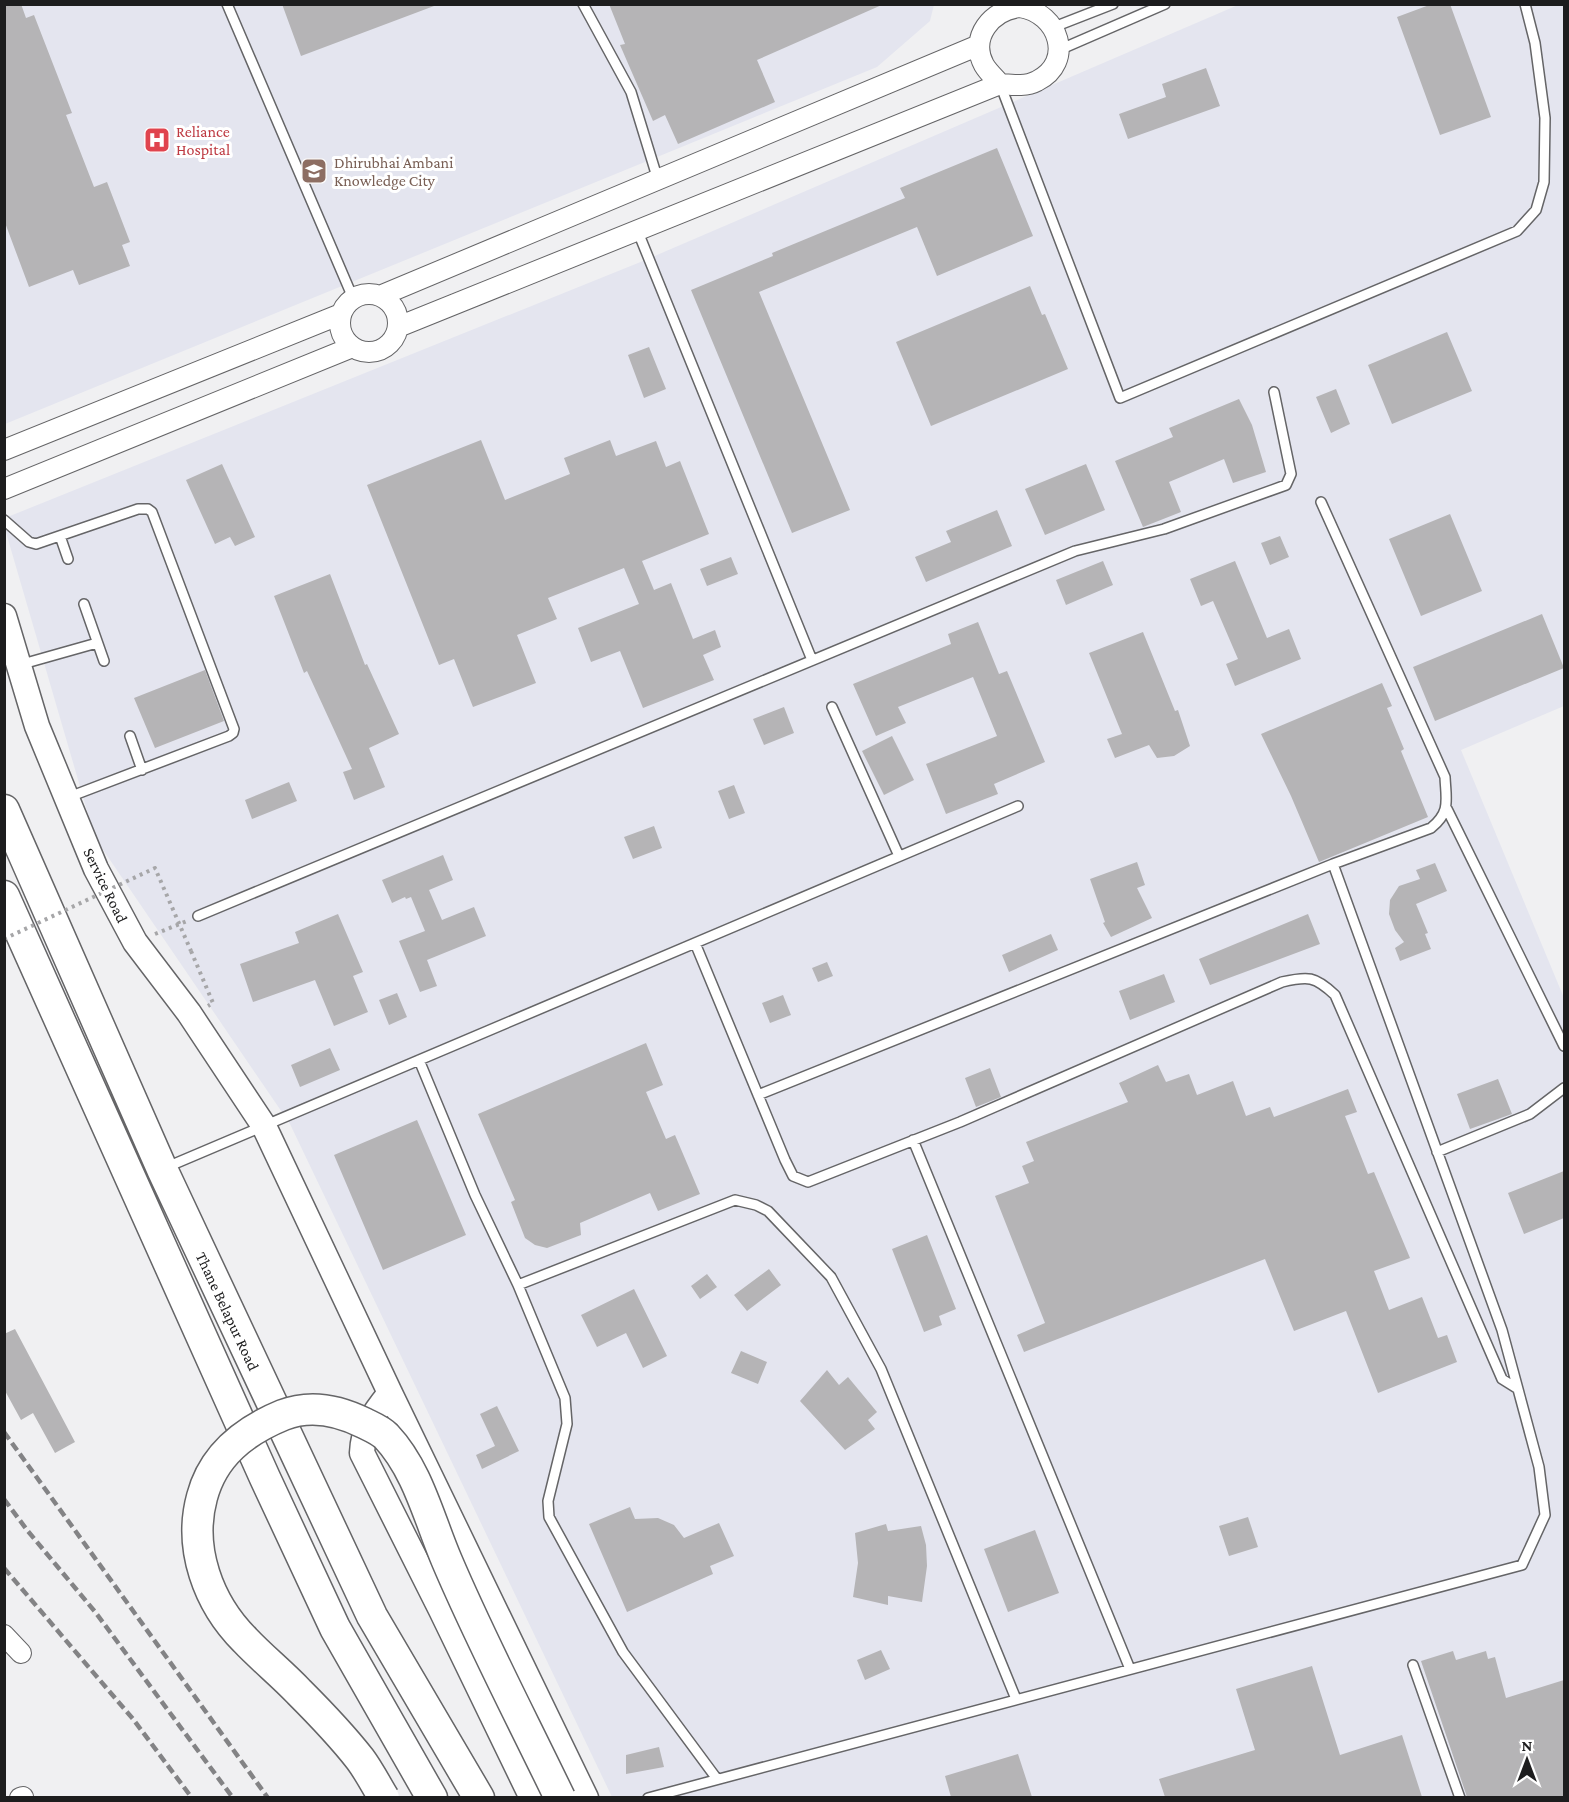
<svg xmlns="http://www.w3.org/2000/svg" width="1569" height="1802" font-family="'Crimson Pro',serif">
<rect width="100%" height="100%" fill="#f0f0f2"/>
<path fill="#e4e5ef" d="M5,5H934L930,21L877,67L5,424Z
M1238,5H1564V706L1461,750L1564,998V1797H612L290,1124L95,838L5,529V518L643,261Z"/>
<path fill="#b5b4b6" d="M4,4H21L26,18L34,15L72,113L66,115L94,187L107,182L130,242L122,245L130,266L79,285L73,270L29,287L4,220Z
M282,4H434V6L301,56Z
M609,4H884L757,60L775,102L678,144L665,115L653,121L620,45L625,44Z
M1432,4H1450L1491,117L1440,135L1397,17Z
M1206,68L1220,106L1128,139L1119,114L1166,97L1162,84Z
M997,148L1033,236L937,276L917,227L759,292L850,510L792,533L691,290L773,256L772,253L905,198L900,188Z
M1030,286L1042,315L1045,314L1068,369L931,426L896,342Z
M1447,332L1472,391L1392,424L1368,365Z
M649,347L666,389L644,398L628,355Z
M1336,389L1350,424L1331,433L1316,397Z
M1239,399L1252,425L1266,472L1233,483L1224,459L1169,482L1181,512L1143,527L1115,461L1173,437L1169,428Z
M481,440L505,500L570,474L564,458L610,440L616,456L656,441L666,467L680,461L709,534L642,561L654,590L671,583L693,639L715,630L721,647L703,655L714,680L643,708L620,651L591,662L578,628L639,604L624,568L548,598L557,619L517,635L536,683L473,707L454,659L439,665L367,485Z
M222,464L255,537L235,546L230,537L215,544L186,480Z
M1086,464L1105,510L1045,535L1025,489Z
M997,510L1012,546L926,582L915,557L951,542L946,531Z
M1450,514L1482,591L1421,616L1389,539Z
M1280,536L1289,557L1270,565L1261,543Z
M731,557L738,574L707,586L700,569Z
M1103,561L1113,585L1066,605L1056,580Z
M1235,561L1267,638L1289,629L1301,659L1235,686L1226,664L1238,659L1213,601L1201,606L1190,579Z
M330,574L365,665L367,664L399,734L369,748L385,787L354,800L343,772L352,769L307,671L304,673L274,596Z
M1542,614L1564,668L1435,721L1413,667Z
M978,622L999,674L1007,671L1045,762L994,784L998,794L946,814L926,764L997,736L973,677L898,707L906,723L876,736L853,684L951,644L948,634Z
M1143,632L1175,711L1178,710L1190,746L1174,756L1157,758L1149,745L1115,758L1107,739L1122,734L1089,653Z
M205,670L224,721L155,748L134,698Z
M1382,683L1392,706L1387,708L1404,749L1401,751L1428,817L1319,862L1291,796L1261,734Z
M784,707L794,733L764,745L753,719Z
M892,736L914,780L884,795L862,751Z
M289,782L297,801L252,819L245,800Z
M734,785L745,813L729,819L718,791Z
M654,826L662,848L633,859L624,837Z
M443,855L453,880L429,890L442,920L474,907L486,936L427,960L437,986L420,992L399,941L425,931L411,897L406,899L405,897L392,903L382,880Z
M1137,862L1145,885L1137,888L1152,918L1111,937L1103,923L1105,922L1090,879Z
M1435,863L1447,891L1416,904L1428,933L1425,934L1431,949L1400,961L1395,948L1404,942L1395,930L1389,914L1390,900L1399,886L1420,879L1416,870Z
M338,914L363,972L353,976L368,1012L334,1026L315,980L253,1002L240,964L299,943L295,932Z
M1308,914L1320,944L1210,985L1199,959Z
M1051,934L1058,950L1009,972L1002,955Z
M827,962L833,976L818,982L812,968Z
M1164,974L1175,1002L1130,1020L1119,991Z
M397,993L407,1017L389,1025L379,1000Z
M783,995L791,1015L770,1023L762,1003Z
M646,1043L663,1085L646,1092L666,1139L675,1135L700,1194L658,1211L650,1193L580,1223L581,1235L547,1248L535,1245L525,1238L511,1202L515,1200L478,1114Z
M330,1048L340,1070L300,1087L291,1065Z
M1158,1065L1166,1082L1189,1074L1197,1095L1233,1081L1246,1116L1270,1107L1274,1117L1348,1089L1357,1112L1345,1116L1368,1174L1374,1172L1410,1258L1374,1271L1389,1310L1422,1297L1438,1338L1447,1335L1457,1362L1378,1393L1346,1311L1294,1331L1265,1259L1024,1352L1017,1335L1045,1323L995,1196L1029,1183L1022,1166L1034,1161L1026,1142L1128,1102L1119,1083Z
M990,1068L1001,1097L976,1107L965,1078Z
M1498,1079L1512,1114L1470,1129L1457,1094Z
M417,1120L466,1235L383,1270L334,1155Z
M1564,1171V1218L1524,1234L1508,1193Z
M927,1235L956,1309L939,1316L942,1325L924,1332L892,1249Z
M769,1269L781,1285L747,1311L734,1295Z
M707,1274L717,1287L700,1299L691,1286Z
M634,1289L667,1356L643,1368L626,1333L597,1347L581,1315Z
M15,1329L75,1442L55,1453L33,1413L21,1420L4,1389V1334Z
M741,1351L767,1362L758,1384L731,1373Z
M827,1370L839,1385L848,1377L877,1412L868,1420L875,1429L845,1450L800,1401Z
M497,1406L519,1451L482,1469L476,1455L495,1446L480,1414Z
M630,1507L635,1519L658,1518L674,1525L684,1538L719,1523L734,1556L710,1566L713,1574L627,1612L589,1524Z
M1248,1517L1258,1547L1229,1556L1219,1526Z
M886,1524L888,1531L921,1526L926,1545L927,1566L922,1602L888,1596V1605L853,1597L858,1563L855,1533Z
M1035,1530L1059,1593L1008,1612L984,1549Z
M881,1650L890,1669L865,1680L857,1660Z
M1453,1651L1456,1660L1486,1651L1488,1659L1495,1657L1506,1698L1564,1680V1797H1467L1421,1661Z
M1312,1666L1340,1755L1402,1735L1422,1797H1165L1159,1779L1255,1750L1236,1689Z
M659,1747L664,1767L626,1774V1755Z
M1018,1754L1032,1797H951L945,1776Z"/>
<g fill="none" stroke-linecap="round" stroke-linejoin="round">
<g stroke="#656567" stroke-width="12">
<path id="service" d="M227,4L353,298
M583,4L631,92L658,180
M1054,27L1113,4
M1059,50L1165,4
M1000,84L1120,398L1517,231L1536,210L1544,182L1545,118L1535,43L1525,4
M638,232L812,660
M4,520L29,542L36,544L138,509H148L152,512L234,729L233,733L229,736L69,797
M60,536L68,559
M84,604L104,661
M19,665L97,643
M832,707L899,856
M130,736L142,770
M1447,809L1564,1046
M198,916L1075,551L1164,529L1286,485L1291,474L1274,392
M695,943L785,1160L793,1176L808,1182L960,1122L1282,982C1308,976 1315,976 1335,995L1502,1379L1518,1389
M419,1060L475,1195L518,1285L565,1398L567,1424L548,1501L549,1517L623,1652L717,1779
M758,1095L1333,864L1431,828C1451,812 1446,800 1445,777L1321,502
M913,1140L1130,1669
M1437,1152L1530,1114L1564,1088
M167,1167L1018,806
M518,1285L735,1200L756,1205L768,1211L831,1277L881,1369L1016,1699
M1413,1665L1460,1798
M648,1798L1522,1565L1545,1515L1539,1467L1502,1330L1333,864"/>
</g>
<g stroke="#656567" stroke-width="22">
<path id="minor" d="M1020,7C1059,13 1075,62 1037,81C1026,87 1012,85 1000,84C995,78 988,72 984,65C969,37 992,10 1020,7Z
M340 323a29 29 0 1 1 58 0a29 29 0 1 1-58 0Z
M380,296L979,45
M398,327L1000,84
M4,450L341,314
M4,489L350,348
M4,1635L21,1653
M20,1798L23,1797"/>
</g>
<g stroke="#656567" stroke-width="27">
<path id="tertiary" d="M4,616L37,726L96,869L135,942L189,1013L264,1126L390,1393L586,1798
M390,1393C374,1413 363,1427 362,1453L441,1610L532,1798"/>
</g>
<g stroke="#656567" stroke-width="33">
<path id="primary" d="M4,810L162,1169L372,1616L479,1798
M4,896L265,1478L335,1628L432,1798"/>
</g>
<path stroke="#a6a6a8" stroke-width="4" stroke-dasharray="3 4.5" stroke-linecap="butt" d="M155,934L187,921
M191,951L213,1003L208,1006"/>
<use href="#service" stroke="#fff" stroke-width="9"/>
<use href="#minor" stroke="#fff" stroke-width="20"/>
<use href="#tertiary" stroke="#fff" stroke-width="24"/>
<use href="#primary" stroke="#fff" stroke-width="30"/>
<path stroke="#838385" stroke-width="4.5" stroke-dasharray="9 4.5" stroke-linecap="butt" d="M4,1432L268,1798
M4,1499L27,1530L96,1613L233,1798
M4,1568L133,1719L192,1798"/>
<g stroke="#656567" stroke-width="33" stroke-linecap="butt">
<path id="primary-bridge" d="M384,1798C376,1785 369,1771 360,1759C342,1736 320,1713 299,1692C282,1674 262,1658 245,1640C208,1603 188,1548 202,1497C213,1455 244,1431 283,1415C311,1404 338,1410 364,1423C372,1427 380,1430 386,1436C418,1470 429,1519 447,1561C481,1641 522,1719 560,1798"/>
</g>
<path stroke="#a6a6a8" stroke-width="4" stroke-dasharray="3 4.5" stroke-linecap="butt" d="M4,939L155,868L191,951"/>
<use href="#primary-bridge" stroke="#fff" stroke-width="30"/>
</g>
<defs>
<g id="hospital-square" transform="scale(1.35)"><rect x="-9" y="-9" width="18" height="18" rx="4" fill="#e0444e" stroke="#fff"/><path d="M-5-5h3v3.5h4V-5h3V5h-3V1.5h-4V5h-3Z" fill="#fff"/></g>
<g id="university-square" transform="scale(1.35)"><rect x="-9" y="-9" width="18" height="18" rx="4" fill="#8d6e63" stroke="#fff"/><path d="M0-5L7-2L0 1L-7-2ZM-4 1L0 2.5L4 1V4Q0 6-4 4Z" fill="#fff"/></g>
</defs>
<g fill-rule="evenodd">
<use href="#hospital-square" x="157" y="140"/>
<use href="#university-square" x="314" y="171"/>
</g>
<g text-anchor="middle" stroke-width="6" stroke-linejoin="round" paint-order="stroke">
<g font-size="16" fill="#be3a42" stroke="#fff" text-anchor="start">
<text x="176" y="137">Reliance<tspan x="176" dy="18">Hospital</tspan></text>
</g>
<g font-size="16" fill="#785e54" stroke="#fff" text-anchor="start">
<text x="334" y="168">Dhirubhai Ambani<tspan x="334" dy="18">Knowledge City</tspan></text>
</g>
<g font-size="16" fill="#1d1d1e" stroke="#fff">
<text transform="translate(106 885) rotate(64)" y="6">Service Road</text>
<text transform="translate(228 1311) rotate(65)" y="6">Thane Belapur Road</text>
</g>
</g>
<rect width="1569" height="1802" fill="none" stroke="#1d1d1e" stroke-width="12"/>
<g transform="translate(1527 1760)" stroke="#ffffff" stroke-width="4.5" paint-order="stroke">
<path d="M0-4.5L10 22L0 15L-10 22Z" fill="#1d1d1e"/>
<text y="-9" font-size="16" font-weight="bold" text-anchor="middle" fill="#1d1d1e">N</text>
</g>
</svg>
